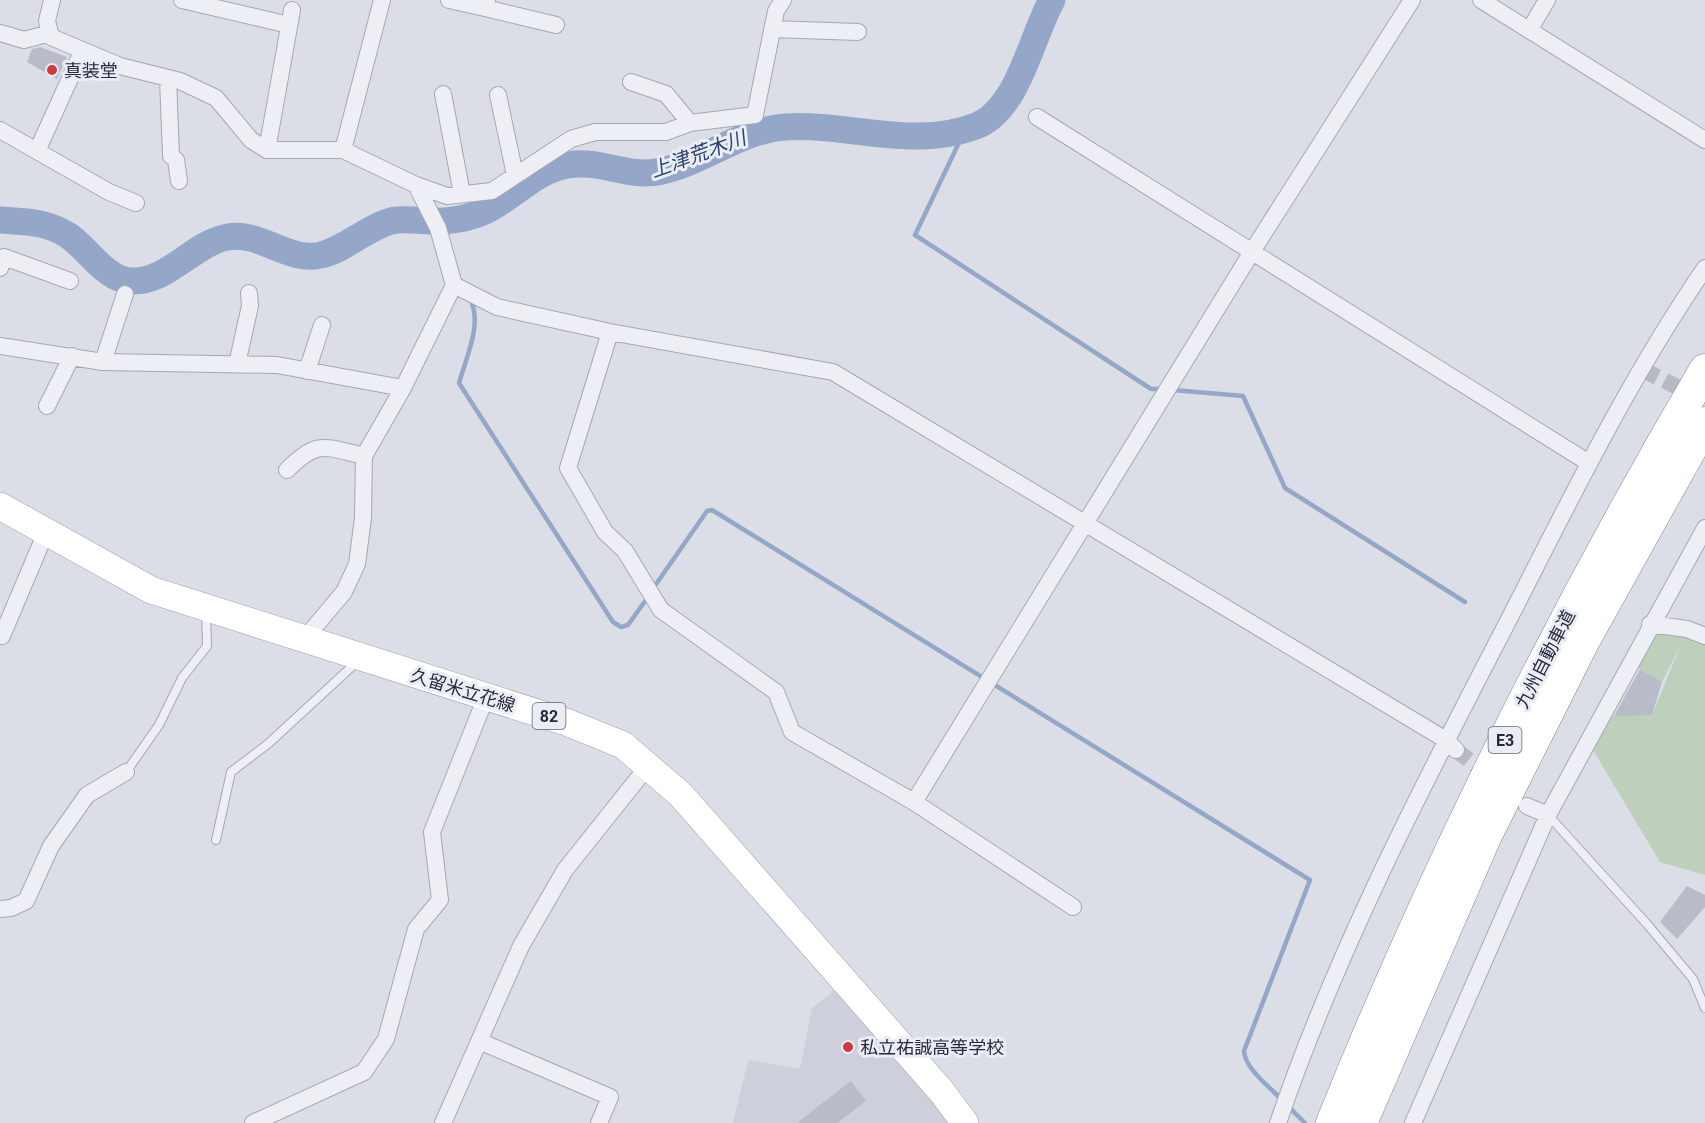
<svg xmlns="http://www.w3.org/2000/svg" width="1705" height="1123" viewBox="0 0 1705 1123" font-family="Roboto,'Noto Sans JP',sans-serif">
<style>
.built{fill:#cdd0db}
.green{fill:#bed0bc}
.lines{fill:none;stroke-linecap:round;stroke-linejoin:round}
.stream{stroke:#94a7c8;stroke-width:4.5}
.river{stroke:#94a7c8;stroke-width:27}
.building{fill:#b8bcc9}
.minor-tunnel{stroke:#b7bac4;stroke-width:16;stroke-dasharray:16 8;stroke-linecap:butt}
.service-casing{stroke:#a4a8b3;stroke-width:10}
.minor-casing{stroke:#a4a8b3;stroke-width:18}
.primary-casing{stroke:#9aa1b2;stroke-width:28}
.motorway-casing{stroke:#82899d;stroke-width:33}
.service{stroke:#eeeff4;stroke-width:8}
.minor{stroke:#eeeff4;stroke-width:16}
.primary{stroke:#fff;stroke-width:27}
.motorway{stroke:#fff;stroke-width:32}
.poi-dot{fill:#d2393d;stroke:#eaedf4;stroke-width:2}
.labels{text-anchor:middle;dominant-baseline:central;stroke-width:6;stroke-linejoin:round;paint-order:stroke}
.shield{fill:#eaedf4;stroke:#606473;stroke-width:1.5}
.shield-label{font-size:16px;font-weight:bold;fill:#252a3c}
.poi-label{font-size:18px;fill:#252a3c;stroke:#eaedf4;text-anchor:start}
.street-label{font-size:18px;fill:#252a3c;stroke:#eaedf4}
.water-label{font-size:20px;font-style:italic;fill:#2e4371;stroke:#eaedf4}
</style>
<rect width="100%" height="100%" fill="#dbdee6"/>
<path class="built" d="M836 989 951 1123H733L748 1060 800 1069 812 1008Z"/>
<path class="green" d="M1650 624 1705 640V875L1660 862 1593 750C1601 707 1614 716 1652 715L1681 644 1662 682 1637 667Z"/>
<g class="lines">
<path class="stream" d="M965 130 915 235 1151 389H1161
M471 301C482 325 466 358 459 383L613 622 621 627 628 625 648 597
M1173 390 1243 396 1285 488 1465 602
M652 590 707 511 712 510 1310 880 1244 1051C1245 1069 1270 1087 1282 1100
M1288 1106 1305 1123"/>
<path class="river" d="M0 220C25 222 47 221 69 236 88 249 106 280 131 281 168 283 193 243 228 237 260 231 289 263 321 255 346 249 366 228 391 221 405 218 418 221 432 221 449 222 470 218 485 211 515 197 533 171 568 165 601 159 628 179 662 171 706 161 740 130 786 127 848 123 915 150 976 126 1019 109 1031 37 1052 0"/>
</g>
<path class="building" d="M40 47 67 57 57 79 27 62 32 49Z
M1640 669 1662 682 1652 715 1614 716Z
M1687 886 1705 895V907L1677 939 1660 922Z
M851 1081 866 1101 837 1123H797Z"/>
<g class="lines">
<path class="minor-tunnel" d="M1643 370 1696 396
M1456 750 1491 777"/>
<defs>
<path id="service" d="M126 772 159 725 182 678 207 646 206 611
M1548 815 1647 924 1693 979 1705 1008
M216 840 231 772 269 743 359 660"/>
<path id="minor" d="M52 0 47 21 51 37 120 66 180 81 216 98 251 140 267 150H343L416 185 438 228 454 285 403 388 364 456 363 518 357 564 344 592 306 637
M182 0 289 25
M449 0 485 8 487 0
M1481 0 1705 140
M485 8 556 25
M772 29 858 32
M1530 29 1547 0
M0 33 24 40 50 33
M168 78 171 156 176 160 179 181
M631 82 666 94 690 123 755 115 776 11 783 0
M443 94 462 194
M498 95 515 175
M1037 117 1589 463
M0 130 109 192 136 203
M267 150 292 10
M343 150 382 0
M37 151 82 52
M416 185 447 196 492 191 571 139 595 132H666L690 123
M0 268 4 257 70 281
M454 285 497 307 610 332 833 372 1446 740 1456 750
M610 332 568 468 605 532 625 551 661 610 776 692 792 732 914 802 1073 907
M0 346 103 362 277 365 403 388
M103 362 125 294
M237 364 250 306 249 293
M307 371 322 325
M47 406 72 356
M287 470C318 439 324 447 364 456
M1650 624 1687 629 1705 636
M2 636 46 532
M914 802 1253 250 1412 0
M1527 806 1548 815
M0 909 11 908 26 901 51 846 87 795 126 772
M479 1041 610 1097 599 1123
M253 1123 364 1072 386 1039 416 929 440 900 432 832 486 697
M443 1123 521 946 565 870 648 766
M1278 1123C1337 950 1422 787 1506 625 1568 504 1628 380 1705 268
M1413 1123 1548 815 1705 528"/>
<path id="primary" d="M0 506 151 590 566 722 623 745 681 795 942 1092 965 1123"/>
<path id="motorway" d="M1332 1123C1437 863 1563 612 1705 370
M1361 1123 1486 835 1583 642 1705 423"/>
</defs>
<use href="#service" class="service-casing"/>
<use href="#minor" class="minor-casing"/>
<use href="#primary" class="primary-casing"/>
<use href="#motorway" class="motorway-casing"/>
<use href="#service" class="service"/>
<use href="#minor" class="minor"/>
<use href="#primary" class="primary"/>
<use href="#motorway" class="motorway"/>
</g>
<g class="poi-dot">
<circle cx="52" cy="70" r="6"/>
<circle cx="848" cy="1047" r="6"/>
</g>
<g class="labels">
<g class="shield">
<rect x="532.5" y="703" width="33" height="26" rx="4.5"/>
<rect x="1488.5" y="727" width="33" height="26" rx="4.5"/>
</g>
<g class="shield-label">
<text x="549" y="716">82</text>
<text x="1505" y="740">E3</text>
</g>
<g class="poi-label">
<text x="64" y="70">真装堂</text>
<text x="860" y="1047">私立祐誠高等学校</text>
</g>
<g class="street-label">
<text transform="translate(1545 659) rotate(-63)">九州自動車道</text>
<text transform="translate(463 690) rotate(17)">久留米立花線</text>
</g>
<g class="water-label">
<text transform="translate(698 154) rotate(-20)">上津荒木川</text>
</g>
</g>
</svg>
